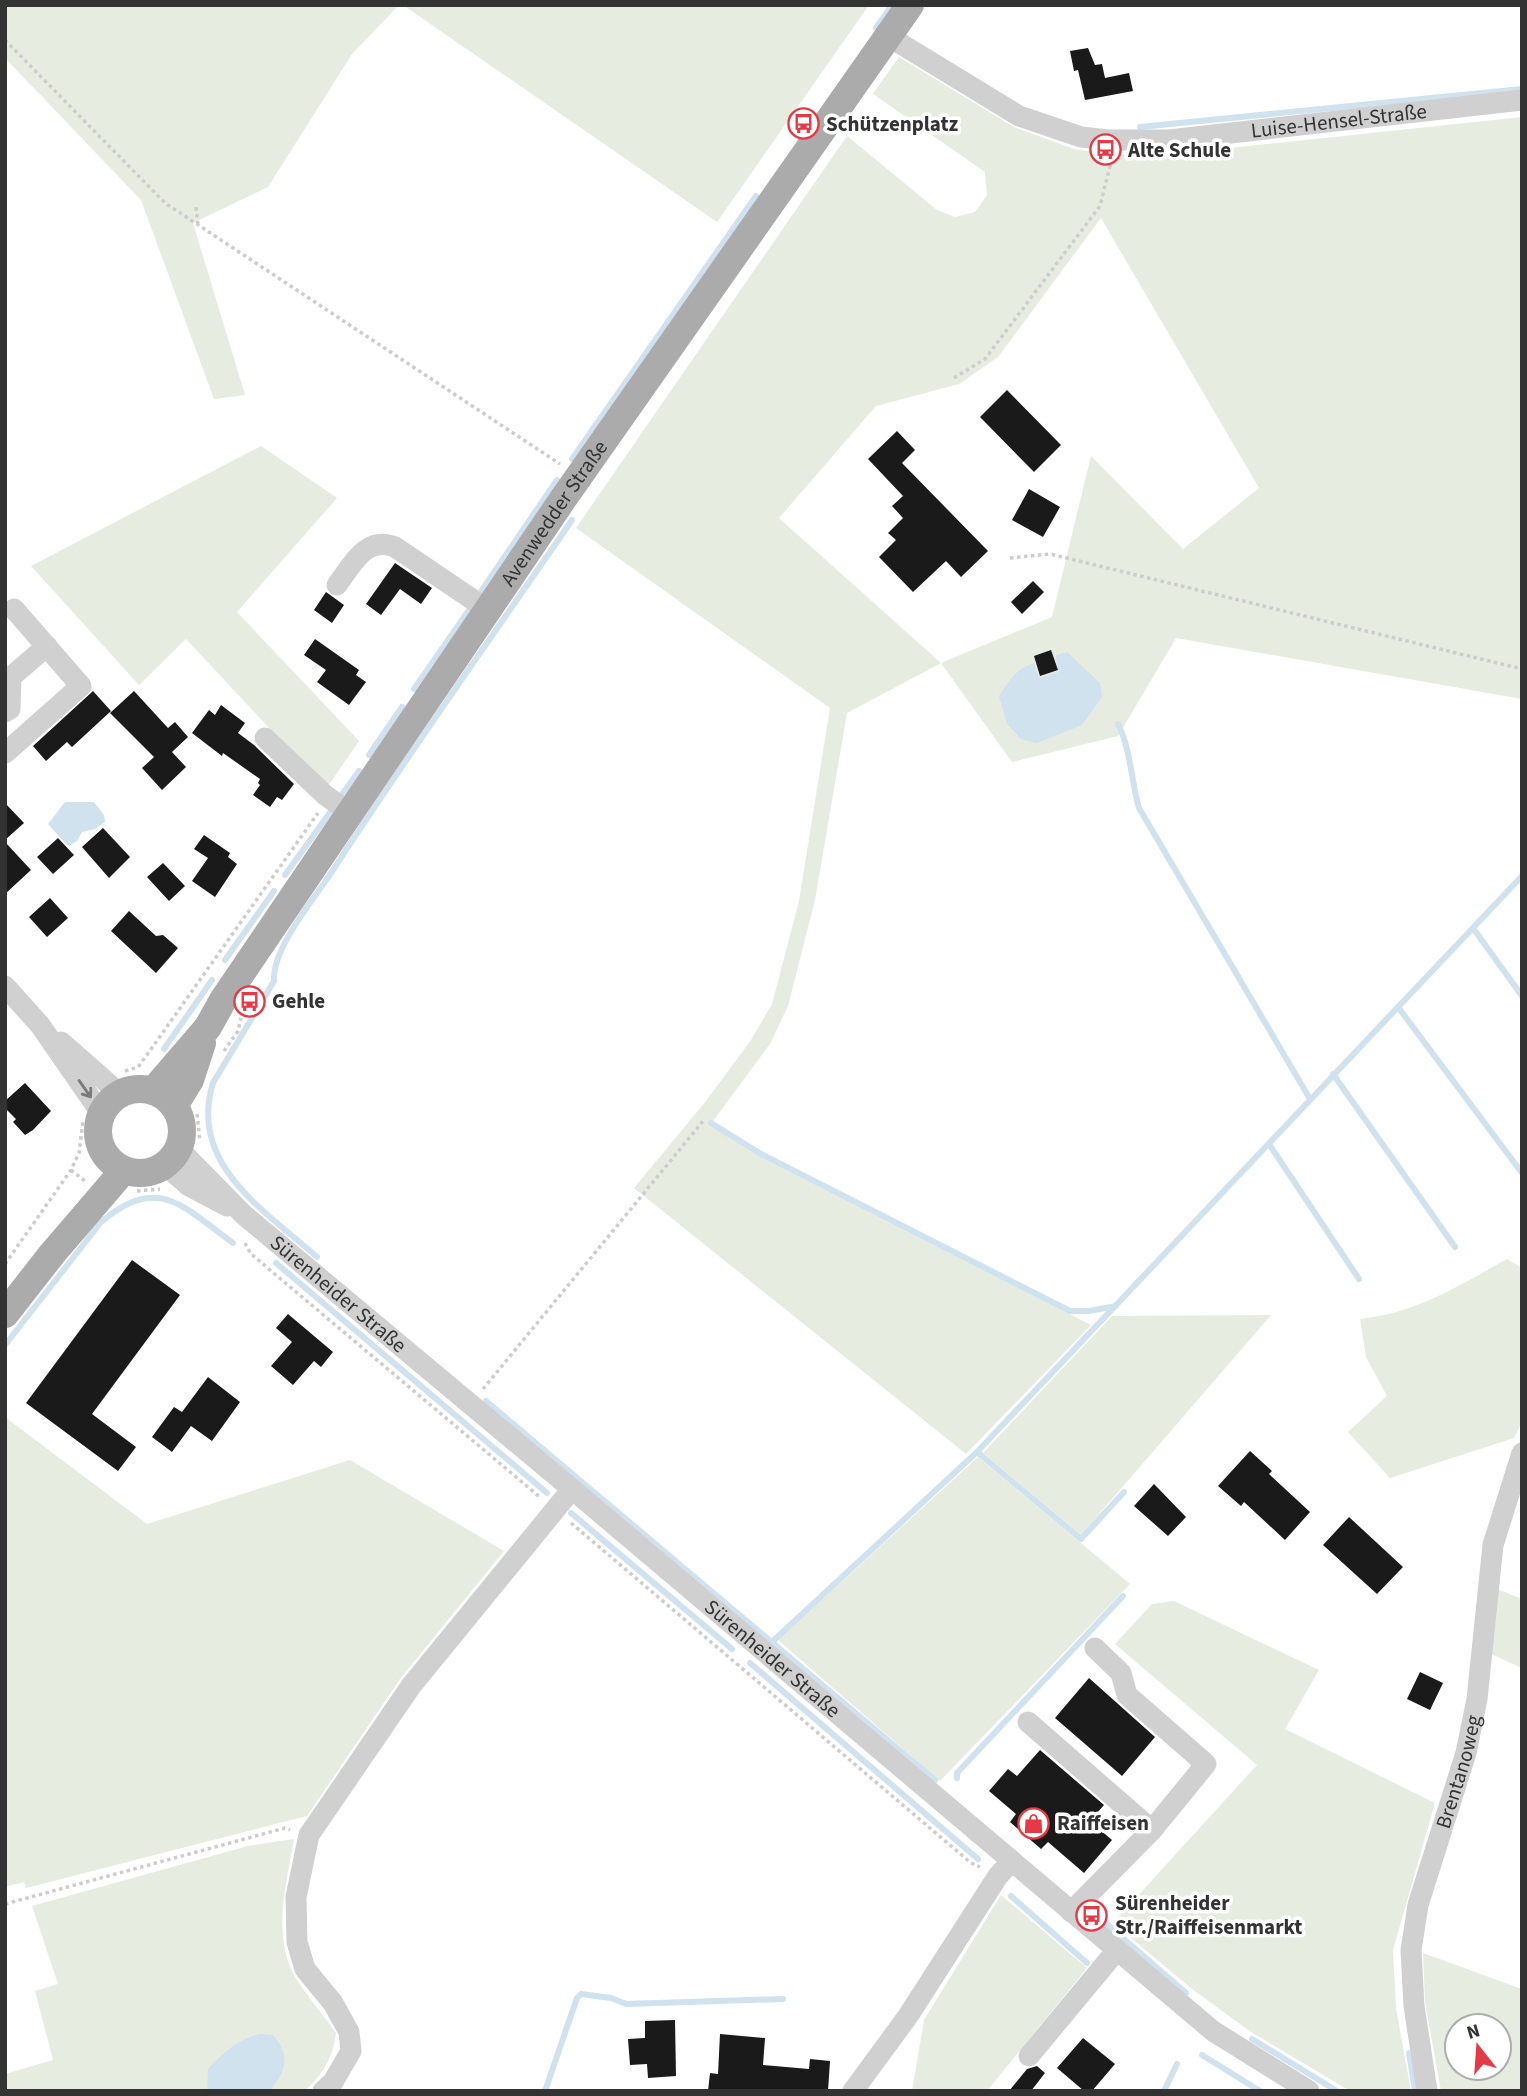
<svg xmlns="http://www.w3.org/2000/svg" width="1527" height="2096" viewBox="0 0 1527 2096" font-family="'Source Sans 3',sans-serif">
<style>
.green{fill:#e6ecdf;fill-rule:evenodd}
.water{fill:#cfe2ee}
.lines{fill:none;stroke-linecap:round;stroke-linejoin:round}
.stream{stroke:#cfe2ee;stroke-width:6}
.building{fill:#1a1a1a}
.path{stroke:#cdcdcd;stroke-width:3.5;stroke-dasharray:3.5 3.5;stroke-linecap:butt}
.minor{stroke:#d0d0d0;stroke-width:21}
.major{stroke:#ababab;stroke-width:28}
.oneway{stroke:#7a7a7a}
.labels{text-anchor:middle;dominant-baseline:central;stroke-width:7;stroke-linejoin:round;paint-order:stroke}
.street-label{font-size:21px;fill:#333;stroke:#fff}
.poi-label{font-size:21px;font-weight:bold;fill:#333;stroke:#fff;text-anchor:start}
</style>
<rect width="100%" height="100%" fill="#fff"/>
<path class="green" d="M5 5H399L352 54 268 187 193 223 245 395 214 399 141 200 5 58Z
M403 5H869L717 222Z
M899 57 1014 127 1074 149 1120 155 1182 153 1522 117V699L1176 638 1118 736 1012 762 941 663 847 713 815 900 788 1006 770 1044 710 1125 759 1156 1091 1325 966 1454 634 1188 706 1101 751 1040 772 1004 799 901 830 708 576 528 847 136 937 210 955 217 975 212 987 195 985 172 873 94ZM1101 218 1259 488 1183 549 1091 456 1052 617 941 663 779 518 876 406 959 384 998 357Z
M261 446 337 498 237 612 359 741 326 789 186 639 139 685 31 566Z
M1507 1259 1522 1268V1422L1514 1438 1390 1478 1348 1432 1387 1396 1366 1357 1360 1319C1416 1313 1459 1286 1507 1259Z
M1271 1315 1081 1535 983 1453 1112 1316Z
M5 1417 147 1524 350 1460 504 1551 400 1679 307 1816 26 1888 24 1882 5 1887Z
M978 1457 1130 1584 940 1781 778 1640Z
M1495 1588 1522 1599V1668L1491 1654Z
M1174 1601 1319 1670 1285 1729 1435 1803 1393 1950 1396 2008 1411 2091H1350L1251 2032 1192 1989 1113 1923 1257 1765 1115 1644 1152 1604Z
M294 1839C287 1881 274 1926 290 1967 296 1983 325 2017 336 2033 333 2058 323 2074 305 2091H5V2074L53 2060 35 1991 58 1984 32 1906 248 1846Z
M1001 1895 1087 1968 987 2091H912L924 2020Z
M1423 1953 1522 1989V2091H1441L1425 2002ZM1457 2026H1499V2068H1457Z"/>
<path class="water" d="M1067 652 1100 683 1102 697 1082 725 1037 743 1021 739 1007 724 999 696C1009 681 1016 668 1034 663L1039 678 1059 672 1055 656Z
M65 802H94L104 815 105 822 95 829 82 832 77 841 69 846 66 844 48 824Z
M260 2034 273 2035C291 2056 286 2071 270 2091H207L208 2069C223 2053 238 2039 260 2034Z"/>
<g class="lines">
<path class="stream" d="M876 28 892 5
M1140 127 1522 89
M572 459 756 196
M482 590 557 480
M414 689 471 607
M1118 724C1131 750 1131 780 1139 808L1310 1099
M369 755 402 707
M343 793 359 771
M285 875 331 811
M1473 928 1522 996
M225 960 274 891
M1398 1007 1522 1173
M164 1049 212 980
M1333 1074 1455 1247
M711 1123 761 1154 1070 1311H1089L1116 1306
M1269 1144 1359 1279
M317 1257C264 1210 188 1164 213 1083L274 981C272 949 313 900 331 873 408 754 491 638 572 520
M276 1263 547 1493
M5 1345 101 1222C158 1173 183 1207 233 1243
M486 1401 935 1780
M977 1452 1081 1539 1124 1492
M571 1513 732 1649
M773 1641 977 1452 1522 876
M750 1663 978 1859
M957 1778V1773L1123 1596
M1011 1896 1087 1963
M1093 1912 1186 1993
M1252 2039 1337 2091
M1409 2053 1415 2091
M1202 2055 1260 2091
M545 2091 577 1998 581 1994 611 1998 626 2004 783 1999
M1164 2091 1177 2064"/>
</g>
<path class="building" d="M1088 48 1095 65 1102 64 1105 78 1129 73 1133 91 1085 100 1078 70 1074 71 1070 51Z
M1007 390 1061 445 1034 472 980 417Z
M897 431 915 450 902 463 988 551 961 577 946 561 913 592 879 557 896 540 888 533 903 518 892 506 903 496 868 459Z
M1029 489 1060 507 1043 537 1012 520Z
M395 563 432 588 421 604 400 589 381 615 366 604Z
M1033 581 1044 592 1022 614 1011 602Z
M326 592 344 605 332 623 314 610Z
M315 639 359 670 356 675 366 682 349 705 317 682 326 670 304 655Z
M1051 650 1058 670 1040 676 1034 656Z
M93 691 111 711 72 747 67 742 46 761 33 746Z
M134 691 168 728 175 722 188 737 172 752 186 767 162 790 142 768 154 757 110 713Z
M221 705 245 723 238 733 254 745 294 784 282 800 277 797 270 807 253 795 260 785 258 783 260 779 223 753 222 756 192 733 209 710 215 715Z
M5 803 24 823 5 840Z
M103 828 130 857 109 878 82 847Z
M204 835 230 853 228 857 237 864 215 897 192 881 208 858 194 849Z
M58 838 74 855 53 874 37 857Z
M5 842 31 870 5 894Z
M163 863 185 886 169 901 147 877Z
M50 898 68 918 47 937 29 917Z
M129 911 156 936 163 935 178 948 156 973 111 931Z
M25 1083 51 1111 33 1130 25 1135 13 1122 16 1119 5 1108V1101Z
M132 1260 180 1295 92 1414 136 1447 118 1471 26 1403Z
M288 1314 333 1352 321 1367 314 1361 293 1385 271 1366 292 1342 276 1328Z
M208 1377 240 1402 212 1441 191 1426 172 1452 152 1437 174 1407 182 1412Z
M1250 1451 1272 1471 1269 1474 1310 1512 1285 1540 1244 1502 1241 1506 1218 1486Z
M1154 1484 1186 1517 1168 1536 1134 1506Z
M1349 1517 1403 1567 1377 1594 1323 1545Z
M1420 1672 1443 1683 1430 1710 1407 1699Z
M1089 1678 1155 1737 1122 1776 1055 1718Z
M1040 1750 1104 1805 1090 1821 1112 1840 1084 1873 1048 1842 1041 1849 1010 1822 1016 1814 989 1791 1008 1769 1017 1776Z
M675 2020 676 2076 648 2078 647 2064 630 2065 628 2039 645 2038V2021Z
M720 2034 765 2038 763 2065 809 2069 810 2059 830 2061 828 2091H708L710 2073 718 2074Z
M1083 2038 1115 2064 1092 2091H1084L1057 2068Z
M1037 2066 1045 2073 1031 2091H1009L1027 2069Z"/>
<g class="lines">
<path class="path" d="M5 40 165 203 560 464
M196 207 198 225
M954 378 985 359 1100 206 1112 158
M1010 558 1050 554 1522 669
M224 1051 238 1031 241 1018
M125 1071 138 1067 149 1052 318 813
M197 1114 200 1142
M71 1170 85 1181
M137 1191 160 1189
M245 1243 251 1254 541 1498
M5 1264 71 1170 79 1153 83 1121
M483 1389 704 1120
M571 1523 971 1863 980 1867
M5 1904 285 1828 290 1830"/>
<g class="minor">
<path id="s1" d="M888 36 1019 116 1081 137 1108 140H1169L1522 100"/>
<path d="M337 585C352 565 366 535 395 547L488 610"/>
<path d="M5 712 10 709 11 677 47 646"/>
<path d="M265 738 325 795 350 813"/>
<path d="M5 753 81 686 14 609"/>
<path d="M5 986 40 1025 101 1113"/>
<path d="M61 1042 120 1094"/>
<path id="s2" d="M178 1148 244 1215 572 1489 1213 2031 1309 2091"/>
<path d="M165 1165 189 1186 227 1206"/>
<path d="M1095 1648 1121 1673 1127 1695 1206 1764 1152 1830"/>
<path d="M1028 1722 1152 1830 1071 1912"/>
<path d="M1029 2056 1117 1950"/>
<path d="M323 2091 333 2082 351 2051 349 2032 333 2003 305 1969 297 1942 296 1897 309 1835 411 1686 572 1489"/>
<path d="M853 2091 908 2016 998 1876 1012 1861"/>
<path id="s3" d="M1427 2091 1414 2006 1411 1950 1418 1905 1466 1753 1477 1699 1493 1545 1522 1453"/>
</g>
<g class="major">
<circle cx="140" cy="1131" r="42"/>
<path id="s4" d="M153 1091 208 1027 223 1000 563 499 910 5"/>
<path d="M174 1106 190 1080 202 1043"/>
<path d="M5 1314 52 1254 124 1170"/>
</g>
</g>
<defs><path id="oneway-shaft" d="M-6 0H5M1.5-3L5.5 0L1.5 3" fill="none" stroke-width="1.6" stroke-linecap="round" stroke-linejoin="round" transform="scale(1.75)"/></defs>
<use class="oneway" href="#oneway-shaft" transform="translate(85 1089) rotate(55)"/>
<defs>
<symbol id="bus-ring" viewBox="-11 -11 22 22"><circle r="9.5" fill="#fff" stroke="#e63946" stroke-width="1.5"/><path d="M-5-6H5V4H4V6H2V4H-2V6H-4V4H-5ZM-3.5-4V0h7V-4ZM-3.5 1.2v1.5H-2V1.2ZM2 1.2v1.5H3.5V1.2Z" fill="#e63946"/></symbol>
<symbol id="shop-ring" viewBox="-11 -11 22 22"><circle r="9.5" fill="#fff" stroke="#e63946" stroke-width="1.5"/><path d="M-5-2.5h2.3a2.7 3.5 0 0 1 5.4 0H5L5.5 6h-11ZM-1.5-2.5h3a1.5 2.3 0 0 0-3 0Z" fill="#e63946"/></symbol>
</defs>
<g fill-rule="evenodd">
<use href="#bus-ring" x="786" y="106" width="35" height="35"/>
<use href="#bus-ring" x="1088" y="132" width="35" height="35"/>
<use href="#bus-ring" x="232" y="984" width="35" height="35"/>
<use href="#shop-ring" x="1016" y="1806" width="35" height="35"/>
<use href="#bus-ring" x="1074" y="1898" width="35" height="35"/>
</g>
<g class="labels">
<g class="street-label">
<text stroke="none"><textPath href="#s1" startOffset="478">Luise-Hensel-Straße</textPath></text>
<text stroke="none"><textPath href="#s4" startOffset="704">Avenwedder Straße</textPath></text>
<text stroke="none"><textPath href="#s2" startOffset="217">Sürenheider Straße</textPath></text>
<text stroke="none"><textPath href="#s2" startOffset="784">Sürenheider Straße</textPath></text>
<text stroke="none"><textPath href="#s3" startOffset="327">Brentanoweg</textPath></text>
</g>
<g class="poi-label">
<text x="826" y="124">Schützenplatz</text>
<text x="1128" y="150">Alte Schule</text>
<text x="272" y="1001">Gehle</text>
<text x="1057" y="1823">Raiffeisen</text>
<text x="1115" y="1903">Sürenheider<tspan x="1115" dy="24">Str./Raiffeisenmarkt</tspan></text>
</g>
</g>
<rect width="1527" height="2096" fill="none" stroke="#333333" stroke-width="14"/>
<g transform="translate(1478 2047) rotate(343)"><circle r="33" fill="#ffffff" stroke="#adadad" stroke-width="2"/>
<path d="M0-5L12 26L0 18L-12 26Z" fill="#e63946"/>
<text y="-10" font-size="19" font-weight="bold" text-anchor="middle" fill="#333333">N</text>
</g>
</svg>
